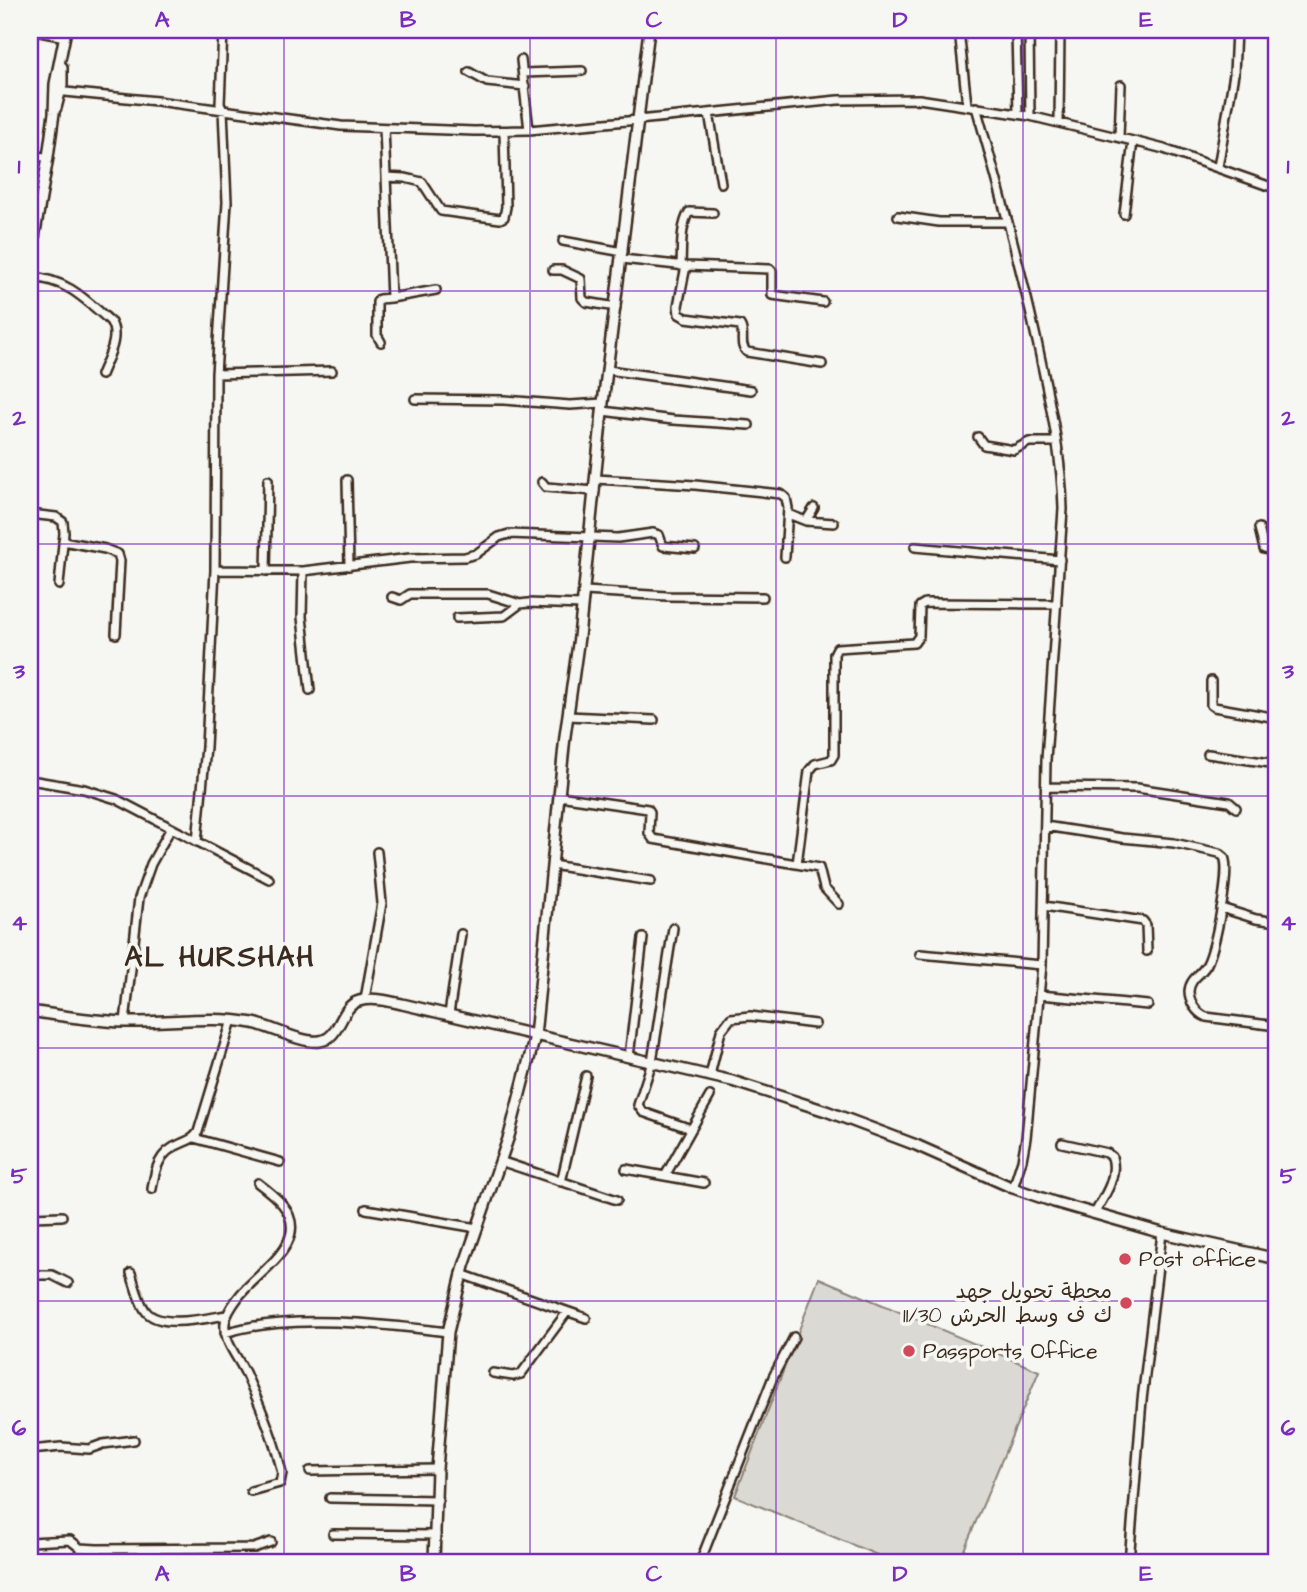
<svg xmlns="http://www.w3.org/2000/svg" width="1307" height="1592" viewBox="0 0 1307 1592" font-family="'Architects Daughter','Playpen Sans Arabic',sans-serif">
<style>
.green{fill:#dad9d3;stroke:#8a8278;stroke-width:2}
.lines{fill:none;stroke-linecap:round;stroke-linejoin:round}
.minor-casing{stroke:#3b2a1e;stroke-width:12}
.tertiary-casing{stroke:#3b2a1e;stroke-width:14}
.minor{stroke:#f6f6f2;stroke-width:7}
.tertiary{stroke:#f6f6f2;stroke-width:9}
.grid{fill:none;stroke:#7b2cbf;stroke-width:2;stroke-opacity:0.55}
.poi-dot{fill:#d1495b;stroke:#f6f6f2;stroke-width:2.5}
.labels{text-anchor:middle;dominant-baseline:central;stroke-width:7;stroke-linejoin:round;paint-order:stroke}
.poi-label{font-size:21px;fill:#3b2a1e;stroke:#f6f6f2;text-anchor:start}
.district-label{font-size:28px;font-weight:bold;letter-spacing:2px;fill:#3b2a1e;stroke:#f6f6f2}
.neatline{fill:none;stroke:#7b2cbf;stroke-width:2.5}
.grid-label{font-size:23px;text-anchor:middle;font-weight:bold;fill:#7b2cbf}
</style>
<rect width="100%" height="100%" fill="#f6f6f2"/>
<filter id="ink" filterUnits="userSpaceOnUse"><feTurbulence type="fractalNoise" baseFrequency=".0143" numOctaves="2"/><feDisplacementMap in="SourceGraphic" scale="14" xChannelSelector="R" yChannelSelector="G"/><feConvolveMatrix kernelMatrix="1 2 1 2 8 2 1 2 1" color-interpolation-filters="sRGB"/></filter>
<g filter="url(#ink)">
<path class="green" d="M819 1278 1039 1371 959 1562H894L735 1496Z"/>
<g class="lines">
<defs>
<path id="minor" d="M30 30 65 37
M959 30 967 105
M1029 30 1030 116
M1070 30H1124
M1016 32 1018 114
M521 60 529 130
M469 72 487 82 525 86
M523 73 582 71
M55 91 157 101 341 126 474 131 529 130 638 120 838 100 919 99 1030 116 1133 141 1164 149 1277 189
M976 107C999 186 1020 265 1038 346 1049 399 1062 455 1063 509L1046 760 1042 965 1026 1138 1022 1160 1013 1188
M709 113 721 183
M1059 123 1060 30
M1119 137 1121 85
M30 156 48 157
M1218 167 1234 74 1236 30
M386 177 405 178 422 182 441 211 500 219 504 217 506 207 504 131
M1124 214 1133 141
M898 216 939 222H1008
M563 241 623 252
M622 259 686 266 678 306 679 314 686 318 740 325C746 334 738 345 747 352L822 364
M681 266C682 248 680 227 689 212L713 213
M686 266 770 269 772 271V295L823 302
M553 270H562L581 279 582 298 586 302 616 307
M30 277C66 279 84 298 110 321 121 337 107 359 101 375
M391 298 436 290
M381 342 377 335V302L379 299 391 298 384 128
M608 370 751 390
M216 374 332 371
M415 399 504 400 570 405 603 403
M603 411 673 420 749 425
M978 437 984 445 1014 450 1029 442H1056
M596 479 695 485 781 494 786 498 788 508 785 557
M347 480 349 566
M542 482 546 487 595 491
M30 514 56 517 63 522 64 533 59 585
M788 514 806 521 814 508
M806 521 834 523
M1259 528 1264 549 1277 551
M63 541 105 549 118 554 120 561 116 634
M915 547 1060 560
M215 570 303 571 410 558 465 557 476 554 499 537 509 534 618 538 653 533 659 535 663 546 695 549
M266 571 268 480
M303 571 302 617 310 690
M585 591 667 596 763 597
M392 597 401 600 410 594H488L520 604
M457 618 504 616 520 604 528 603 582 605
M1211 681V705L1214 707 1277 718
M568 716 654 720
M1208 754 1277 764
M30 780 84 789 116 799 269 879
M1046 787 1137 788 1229 802 1236 808
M559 796 648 809 650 812 649 833 653 839 819 868 824 888 839 904
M1045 826 1122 838 1174 843 1219 853 1224 857C1231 871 1215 948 1207 964 1202 974 1190 978 1189 991 1189 1001 1196 1013 1206 1017L1277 1026
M197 842 206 747 215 570 216 374 227 202 223 110 220 104 223 30
M797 864 809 771 815 764 831 760 834 755V654L837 648 914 643 919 636 920 606 925 603 1057 604
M552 865 651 881
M1044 906 1143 921 1146 925 1147 951
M1221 908 1256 919 1277 922
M673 928 652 1062 638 1105 643 1112 691 1129
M920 954 1042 965
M1040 995 1148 1005
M365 999 382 903 377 852
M449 1014 461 934
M125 1022 139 898 151 864 171 828
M629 1057 643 938
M710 1075 721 1031 731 1018 750 1016 815 1024
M194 1138 280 1162
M1062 1143 1107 1153 1112 1157C1118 1178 1104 1197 1094 1214
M500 1161 617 1200
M626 1169 704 1183
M665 1176 710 1096
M561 1182 586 1076
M152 1189C155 1169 159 1152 180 1144 188 1140 193 1140 198 1132L232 1020
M366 1209 477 1228
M30 1217 62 1216
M131 1273C135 1285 138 1300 145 1310 158 1330 207 1318 227 1315
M461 1274 586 1318
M30 1275H52L68 1283
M225 1333C289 1313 382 1324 448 1332
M493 1373 513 1376 521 1374 567 1312
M30 1450 61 1447 89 1449 103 1444 134 1440
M310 1471 437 1469
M251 1491 280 1483 282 1473C275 1441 261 1407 247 1377 240 1359 223 1343 225 1323 226 1313 234 1303 240 1295 260 1270 313 1241 282 1204 275 1196 266 1189 258 1183
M330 1498 438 1500
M333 1534 436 1535
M30 1542 70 1540 80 1548 97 1549 254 1548 271 1542
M700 1562 773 1377 794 1337
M1129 1562 1142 1400 1162 1233"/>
<path id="tertiary" d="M56 108 62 85V67
M30 261 48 157 54 113 55 84 66 30
M30 1011C61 1016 93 1021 125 1022 168 1023 211 1015 253 1023 272 1027 303 1044 320 1041 341 1038 340 1006 359 1001 372 997 389 1001 402 1004L732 1081 826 1111 916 1145 1013 1188 1054 1202 1162 1233 1277 1259
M434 1562 437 1469 448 1332 464 1266 509 1136 535 1036 565 736 579 637 603 403 649 30"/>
</defs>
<use href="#minor" class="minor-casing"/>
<use href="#tertiary" class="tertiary-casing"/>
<use href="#minor" class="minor"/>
<use href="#tertiary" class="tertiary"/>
</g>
</g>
<path class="grid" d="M284 30V1562M530 30V1562M776 30V1562M1023 30V1562M30 291H1277M30 544H1277M30 796H1277M30 1048H1277M30 1301H1277"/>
<g class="poi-dot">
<circle cx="1125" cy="1259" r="7"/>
<circle cx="1126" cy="1303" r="7"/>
<circle cx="909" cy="1351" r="7"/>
</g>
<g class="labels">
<g class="poi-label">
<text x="1139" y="1259">Post office</text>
<text x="1112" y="1291" text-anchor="end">محطة تحويل جهد<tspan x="1112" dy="24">11/30 ك ف وسط الحرش</tspan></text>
<text x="923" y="1351">Passports Office</text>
</g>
<g class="district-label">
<text x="220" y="957">AL HURSHAH</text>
</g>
</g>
<rect width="1307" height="1592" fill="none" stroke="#f6f6f2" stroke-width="77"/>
<rect x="38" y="38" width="1230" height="1516" class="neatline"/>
<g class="grid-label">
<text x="162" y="27">A</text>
<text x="408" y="27">B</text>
<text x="654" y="27">C</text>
<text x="900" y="27">D</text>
<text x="1146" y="27">E</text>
<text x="19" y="173">1</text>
<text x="1288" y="173">1</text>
<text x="19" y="425">2</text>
<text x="1288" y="425">2</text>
<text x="19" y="678">3</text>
<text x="1288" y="678">3</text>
<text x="19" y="930">4</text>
<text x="1288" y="930">4</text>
<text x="19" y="1183">5</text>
<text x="1288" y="1183">5</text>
<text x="19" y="1435">6</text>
<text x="1288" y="1435">6</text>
<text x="162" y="1581">A</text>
<text x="408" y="1581">B</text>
<text x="654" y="1581">C</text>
<text x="900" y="1581">D</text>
<text x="1146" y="1581">E</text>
</g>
</svg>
